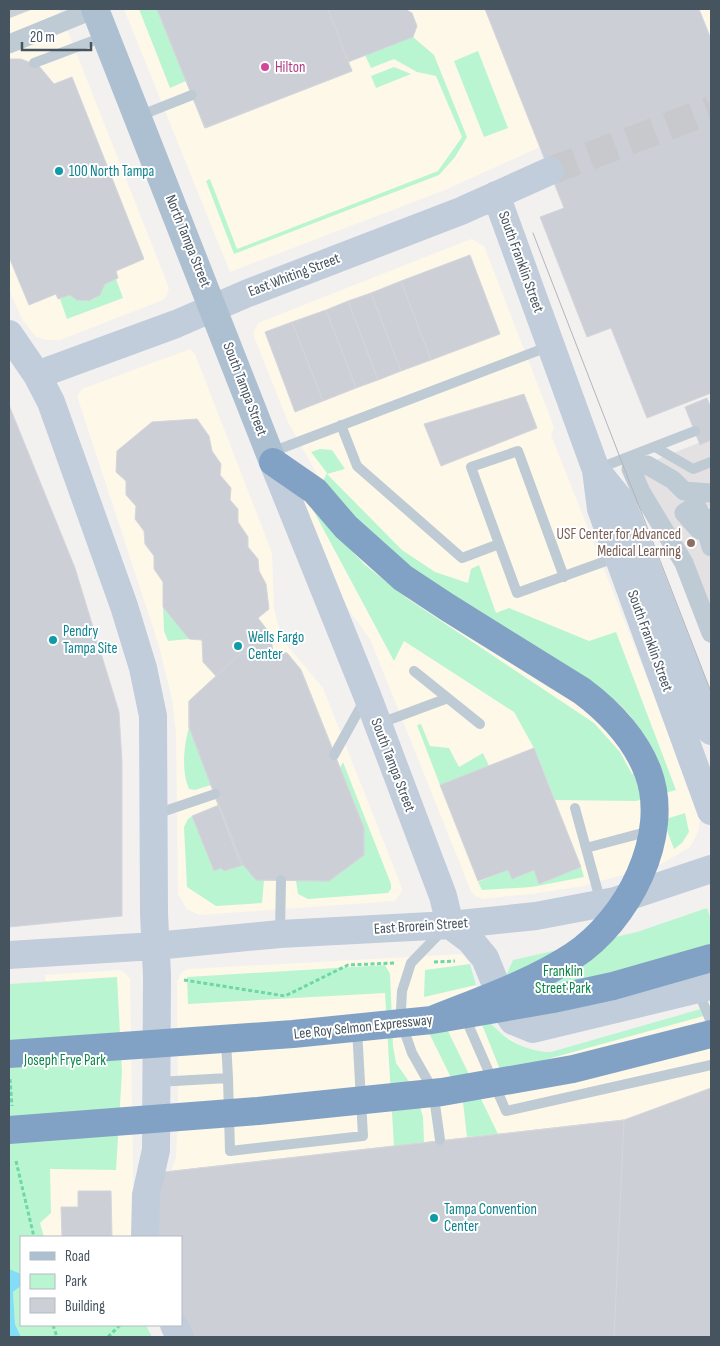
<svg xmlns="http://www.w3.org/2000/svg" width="720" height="1346" viewBox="0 0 720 1346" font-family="'Sofia Sans Condensed',sans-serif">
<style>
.commercial{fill:#fef8e9}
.education{fill:#e4e1e2}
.green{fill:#baf5d1}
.water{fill:#82def7}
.building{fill:#cccfd6;stroke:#d4d6dc}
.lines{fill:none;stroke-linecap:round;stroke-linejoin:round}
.secondary-tunnel{stroke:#c8c9cc;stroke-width:28;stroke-dasharray:28 14;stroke-linecap:butt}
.path{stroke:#6ed7a3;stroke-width:3;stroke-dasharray:4 2.5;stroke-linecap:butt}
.lane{stroke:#bfcbd4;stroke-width:10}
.street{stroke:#bfcbd4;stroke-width:19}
.secondary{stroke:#c1cddb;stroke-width:28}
.primary{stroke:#adc0d2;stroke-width:28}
.highway{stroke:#82a2c5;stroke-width:28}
.tram{stroke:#b2b5bb;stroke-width:1}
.hotel-dot{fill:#d1479c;stroke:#fff;stroke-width:2}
.culture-dot{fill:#0f9aa8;stroke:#fff;stroke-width:2}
.education-dot{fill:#8d6e63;stroke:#fff;stroke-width:2}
.labels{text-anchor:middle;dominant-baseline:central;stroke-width:4;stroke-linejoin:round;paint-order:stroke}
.hotel-label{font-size:15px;fill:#b23c85;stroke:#fff;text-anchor:start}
.culture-label{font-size:15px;fill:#0d838f;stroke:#fff;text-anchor:start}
.street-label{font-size:15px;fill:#465460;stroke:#fff}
.education-label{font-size:15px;fill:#785e54;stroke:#fff;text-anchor:end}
.park-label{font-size:15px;fill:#0c8649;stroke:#fff}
</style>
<rect width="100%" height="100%" fill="#f3f0f0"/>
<path class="commercial" d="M9 9H59L169 288 167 295 163 300 60 340H47L36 337 22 319 9 290Z
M124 9H711V79L540 147 445 190 230 272Z
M471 239 484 246 554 427 551 435 697 805 700 820 698 832 690 847 661 864 583 886 539 893 483 899 475 896 471 891 370 639 335 591 301 502 317 474 288 422 253 334 258 323Z
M190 349 195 354 272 553 274 608 278 625 285 643 323 688 400 883 402 891 395 901 199 915 187 909 178 894 176 733 172 699 159 646 77 396 82 389Z
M462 954 470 964 481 1005 496 1030 526 1049 538 1051 551 1052 568 1049 711 1006V1337H192L181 1237H157L171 1171 176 1158 178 1115 177 982 181 973 188 969Z
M119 970 124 972 130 979 134 1237H21V1274L9 1269V984L46 982 45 975Z"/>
<path class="education" d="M711 438V633L638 467Z"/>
<path class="green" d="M139 9H157L186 81 170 88Z
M413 37 434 55 467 137 455 157 439 175 234 254 206 181 210 179 237 249 438 171 462 137 436 76 417 72 394 59 371 68 365 55Z
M478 51 508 128 484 137 454 61Z
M394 67 411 74 376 88 371 76Z
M116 279 123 298 67 319 60 299 70 295C84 307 100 301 105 284Z
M320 449 332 450 345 469 327 474 402 550 435 572 468 583 471 569 479 565 496 613 509 608 589 641 616 632 676 790 636 801 555 800 534 748 514 712 404 641 394 661 312 508 365 565 408 599 594 723 620 752 632 774 656 765C644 730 632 713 602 690L386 554 322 483 327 473 311 452Z
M163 607 189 639 168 641 164 631Z
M421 724 430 746 449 748 459 767 483 753 489 766 440 785 417 725Z
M189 727 211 785 195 790 189 789C181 771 184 745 189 727Z
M343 762 391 884V889L388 893 308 899 298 894 296 881H329L364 855V828L340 768Z
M685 813 689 832 682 843 674 849 663 820Z
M192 816 214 871 221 868 224 871 243 865 256 880H264L262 903 216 906 187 887 184 827 188 819Z
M581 867 584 877 532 887 482 890 478 882 508 870 512 879 534 870 539 884Z
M707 908 711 920V974L566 1012 504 980 513 960 637 932Z
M470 964 476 985 424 997 425 970Z
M385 965 390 974 393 1046 396 1063 415 1090 423 1117 424 1142 394 1146 385 993 188 1004 187 977Z
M117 977 122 1072 116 1170 50 1169 51 1213 40 1223 44 1237H21V1274L9 1271V984Z
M711 1006V1014L501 1072 481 1022 489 1021C505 1041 526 1051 551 1052Z
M447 1029 498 1134 467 1137 463 1102 429 1033Z
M21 1286V1325H146L152 1337H21L15 1324 13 1292Z"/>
<path class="water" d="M9 1269 21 1274V1286L13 1292 15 1324 21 1337H9Z"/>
<path class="building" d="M9 9H32L9 18Z
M157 9H405L412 13 417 26 413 37 348 62 352 71 205 128Z
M157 9H328L352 71 205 128Z
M485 9H699L711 39V393L647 418 611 328 587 337 540 217 564 208Z
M9 59H21L39 66 54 84 72 77 144 259 116 271 118 278 105 284 100 295 89 301 77 300 70 295 58 299 56 294 29 305 9 257Z
M470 255 500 334 431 360 401 281Z
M401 281 431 360 401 371 371 293Z
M371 293 401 371 378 380 348 301Z
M348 301 378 380 356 388 326 310Z
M326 310 356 388 323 401 292 322Z
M292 322 323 401 295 412 265 332Z
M524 394 537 428 441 466 424 424Z
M707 398 711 408V440L700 445 685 407Z
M9 405 75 568 119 712 122 762V916L9 927Z
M197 419 209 436 212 451 221 464 220 475 231 488 230 500 238 509V522L248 537V547L258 559 259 571 266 584 269 609 258 618 271 635 273 654 287 653 301 670 364 828V855L329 881 256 880 239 860 189 727V701L216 676 203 662 202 640 189 639 163 607V582L154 569V556L145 544 144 531 135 519 136 506 126 495V481L116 472 117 451 152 422Z
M287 653 301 670 364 828V855L329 881 256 880 239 860 189 727V701L240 654Z
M534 748 581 867 539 884 534 870 512 879 508 870 478 881 440 785Z
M219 805 243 865 224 871 221 868 214 871 192 816Z
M711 1088V1337H192L181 1318V1237H157L156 1173 624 1120Z
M624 1120 614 1337H192L181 1318V1237H157L156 1173Z
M78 1191H111L112 1237H62L61 1207H78Z"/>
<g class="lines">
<path class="secondary-tunnel" d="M550 171 711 110"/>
<path class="path" d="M434 962 455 961
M184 980 285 996 348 965 395 963
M10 1079 12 1106
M16 1161 34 1237
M53 1325 57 1337
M108 1337 120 1325"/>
<path class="lane" d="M34 63 106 36
M139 116 192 95
M341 425 357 466 462 558 499 544
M655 447 693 469 711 462
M269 453 550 346
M597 469 695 431
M564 577 518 451 471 467 517 593 617 557
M414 671 480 724
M378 724 448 698
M334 755 364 701
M575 808 601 903
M156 814 215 794
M586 848 650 831
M280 932 281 880
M698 991 711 1022
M464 1015 506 1111 711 1065
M228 1078 230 1151 363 1136 357 1029
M157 1082 228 1078 226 1041
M440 1140 433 1090 412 1053 404 1030 401 1010 402 991 411 963 441 932"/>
<path class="street" d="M9 44 95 9
M711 493 684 491 673 480 647 465 631 469 641 492 684 563 711 633
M711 518 704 521 696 505 684 513 699 530 705 527 711 547"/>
<path class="secondary" d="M496 195 596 470 601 509 711 811
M9 334 37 375 51 402 124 606 143 668 153 716 154 913 157 976 156 1150 146 1195 145 1237
M37 375 176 324 248 293 461 211 550 171
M273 462 367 695 443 896 450 925 470 940 485 958 507 1012 513 1021 533 1029 711 986
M596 470 621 501 711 731
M9 955 155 946 280 934 450 925 536 916 615 901 711 869
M174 1325 180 1337"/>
<path class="primary" d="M95 9 273 462"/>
<path class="highway" d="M273 462 315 491 346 527 403 578 447 607 582 691C610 712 635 738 648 772 672 836 627 921 573 956 530 984 479 1001 432 1020
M9 1054 293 1034 432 1020 553 999 613 986 711 958
M9 1130 258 1111 442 1092 573 1069 711 1034"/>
<path class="tram" d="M533 233 711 692"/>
</g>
<circle class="hotel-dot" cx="265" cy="67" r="5"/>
<g class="culture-dot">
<circle cx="59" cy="171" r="5"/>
<circle cx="53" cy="640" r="5"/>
<circle cx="238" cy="646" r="5"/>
<circle cx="434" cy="1218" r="5"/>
</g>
<circle class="education-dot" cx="691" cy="543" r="5"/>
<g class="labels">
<g class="hotel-label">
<text x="275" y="67">Hilton</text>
</g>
<g class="culture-label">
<text x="69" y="171">100 North Tampa</text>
<text x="63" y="631">Pendry<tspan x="63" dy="17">Tampa Site</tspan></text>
<text x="248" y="637">Wells Fargo<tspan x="248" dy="17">Center</tspan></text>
<text x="444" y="1209">Tampa Convention<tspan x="444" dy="17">Center</tspan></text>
</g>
<g class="street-label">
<text transform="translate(188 241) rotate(68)">North Tampa Street</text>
<text transform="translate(521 262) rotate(70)">South Franklin Street</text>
<text transform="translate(294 275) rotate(-21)">East Whiting Street</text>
<text transform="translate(245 389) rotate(69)">South Tampa Street</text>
<text transform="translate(650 641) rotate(70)">South Franklin Street</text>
<text transform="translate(393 765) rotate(69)">South Tampa Street</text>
<text transform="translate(421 926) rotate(-4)">East Brorein Street</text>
<text transform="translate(363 1027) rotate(-6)">Lee Roy Selmon Expressway</text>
</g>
<g class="education-label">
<text x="681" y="534">USF Center for Advanced<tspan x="681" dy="17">Medical Learning</tspan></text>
</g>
<g class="park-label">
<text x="563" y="971">Franklin<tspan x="563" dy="17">Street Park</tspan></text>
<text x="65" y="1060">Joseph Frye Park</text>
</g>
</g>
<rect width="720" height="1346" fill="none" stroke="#465460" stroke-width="20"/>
<rect x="20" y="1236" width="162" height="90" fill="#ffffff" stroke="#b5bbbf"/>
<rect x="30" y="1252" width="25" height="8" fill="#adc0d2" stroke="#b5bbbf"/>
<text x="65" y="1261" font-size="15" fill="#465460">Road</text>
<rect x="30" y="1274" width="25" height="15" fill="#baf5d1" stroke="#b5bbbf"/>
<text x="65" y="1286" font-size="15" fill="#465460">Park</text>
<rect x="30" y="1298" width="25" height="15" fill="#cccfd6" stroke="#b5bbbf"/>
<text x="65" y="1311" font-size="15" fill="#465460">Building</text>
<path d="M22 42v8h69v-8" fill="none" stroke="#465460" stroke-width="2.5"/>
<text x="30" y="42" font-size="15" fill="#465460" stroke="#ffffff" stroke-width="4" paint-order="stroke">20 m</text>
</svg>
